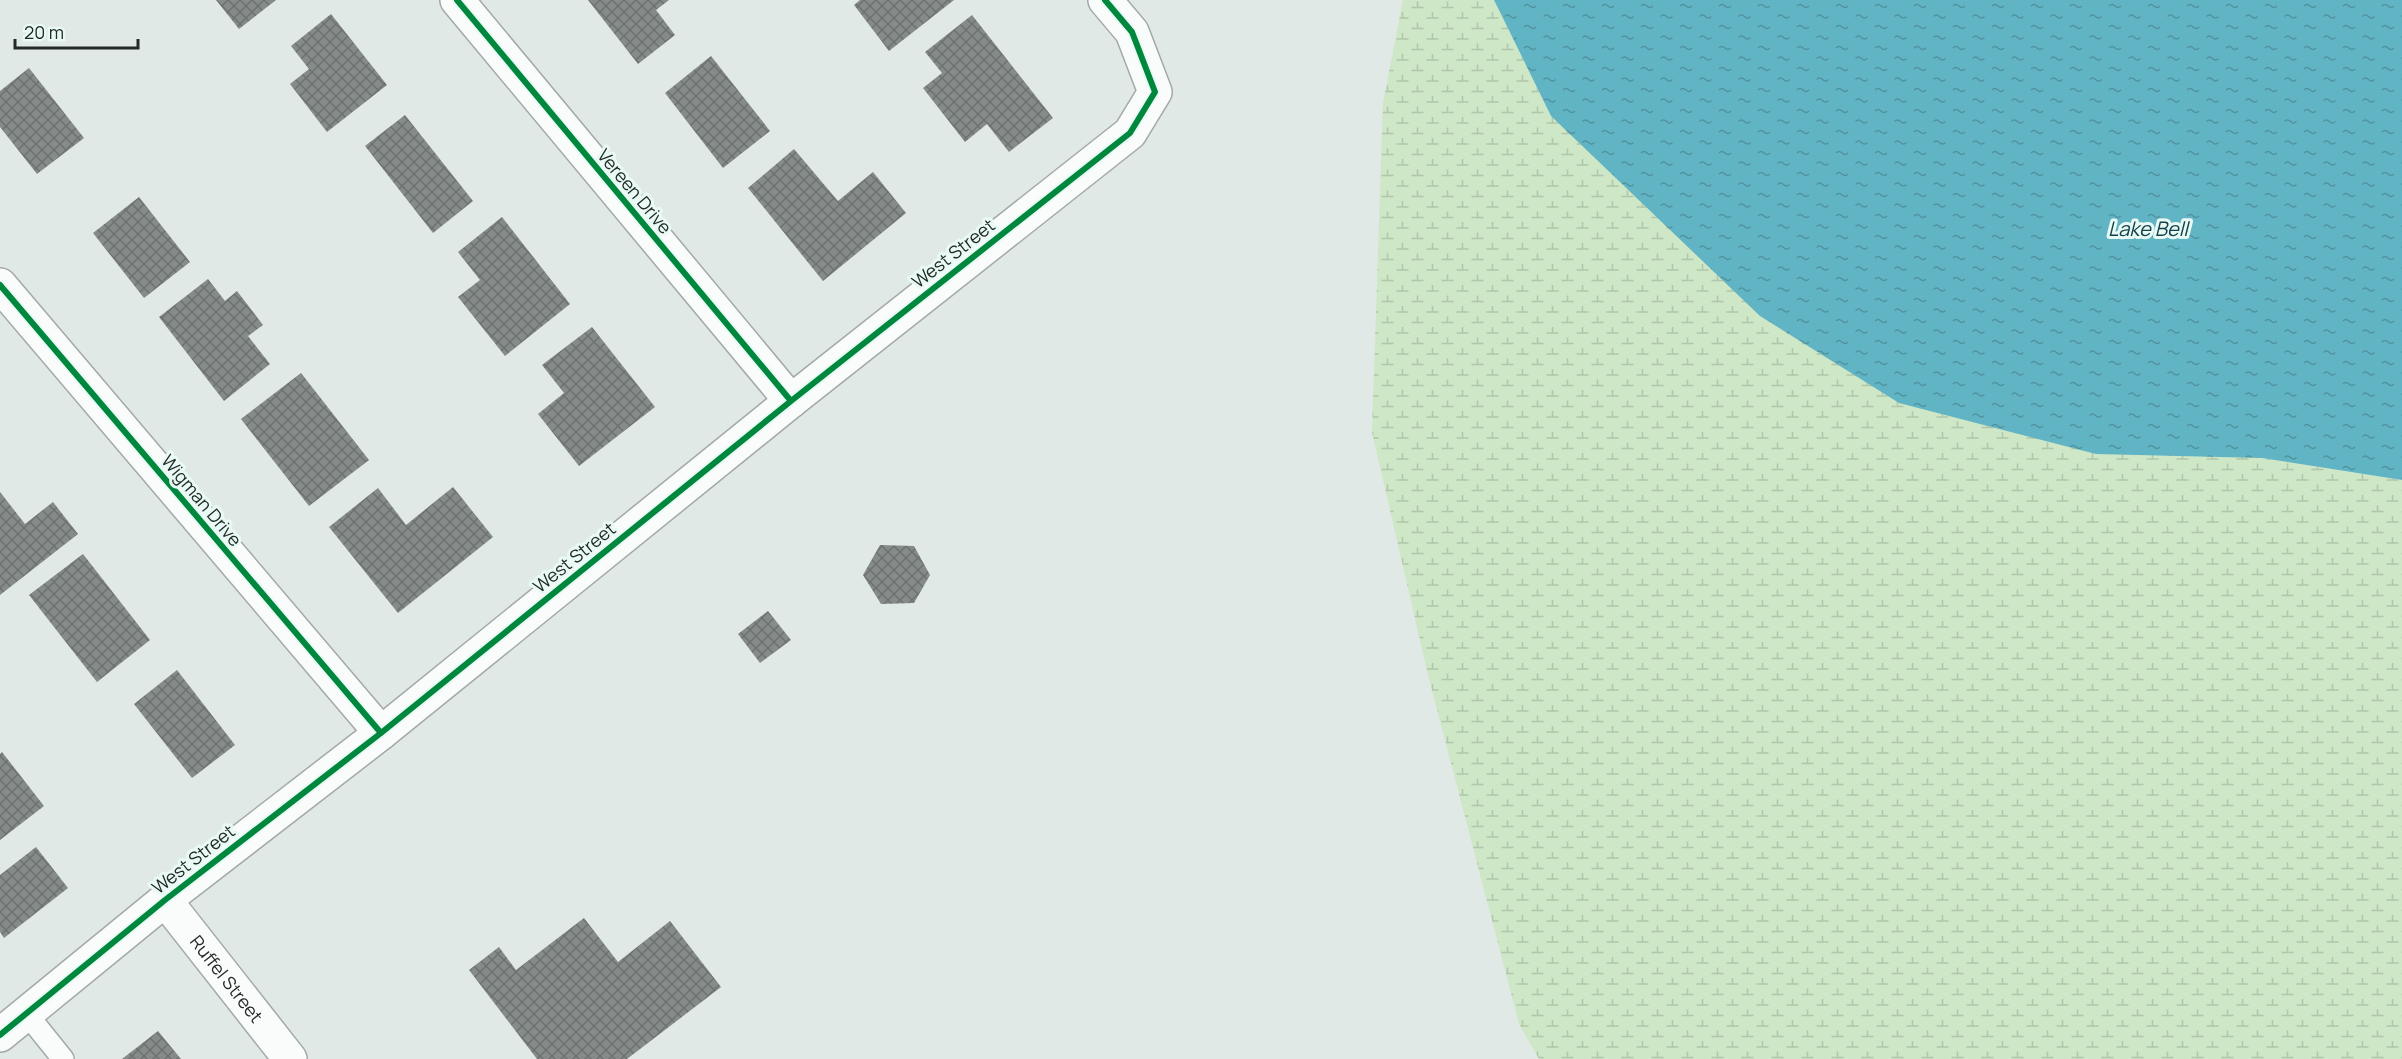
<svg xmlns="http://www.w3.org/2000/svg" width="2402" height="1059" viewBox="0 0 2402 1059" font-family="Manrope,sans-serif">
<style>
.wetland{fill:url(#wetland-marsh)}
.water{fill:url(#water-ripples)}
.building{fill:url(#building-cross-hatch)}
.lines{fill:none;stroke-linecap:round;stroke-linejoin:round}
.service-casing{stroke:#a2a9a7;stroke-width:24}
.minor-casing{stroke:#a2a9a7;stroke-width:36}
.service{stroke:#fafcfb;stroke-width:21}
.minor{stroke:#fafcfb;stroke-width:33}
.cycleway-casing{stroke:#e9faf5;stroke-width:10}
.cycleway{stroke:#00873e;stroke-width:6}
.labels{text-anchor:middle;dominant-baseline:central;stroke-width:6;stroke-linejoin:round;paint-order:stroke}
.street-label{font-size:18px;fill:#242a28;stroke:#e9faf5}
.water-label{font-size:20px;font-style:italic;fill:#12424d;stroke:#e9faf5}
</style>
<defs>
<pattern id="wetland-marsh" width="20" height="14" patternUnits="userSpaceOnUse" patternTransform="scale(1.5)"><rect width="20" height="14" fill="#cee7c6"/><path d="M1 5h8M5 5V1M11 12h8M15 12V8" fill="none" stroke="#b1c6aa"/></pattern>
<pattern id="water-ripples" width="26" height="14" patternUnits="userSpaceOnUse" patternTransform="scale(1.5)"><rect width="26" height="14" fill="#61b4c4"/><path d="M2 4q2-2 4 0t4 0M15 11q2-2 4 0t4 0" fill="none" stroke="#50939f"/></pattern>
<pattern id="building-cross-hatch" width="8" height="8" patternUnits="userSpaceOnUse" patternTransform="scale(1.5)"><rect width="8" height="8" fill="#858b88"/><path d="M0 0l8 8M0 8l8-8" fill="none" stroke="#6d726f"/></pattern>
</defs>
<rect width="100%" height="100%" fill="#e0e9e6"/>
<path class="wetland" d="M1403 0H1494L1551 116 2262 458 2402 480V1059H1539L1519 1024 1428 675 1372 432 1383 103Z"/>
<path class="water" d="M1494 0H2402V480L2262 458 2096 454 1899 403 1760 316 1551 116Z"/>
<path class="building" d="M216 0H276L239 29Z
M588 0H669L656 10 675 35 638 64Z
M860 0H954L889 51 854 5Z
M331 14 387 85 327 132 290 84 309 69 291 46Z
M972 15 1053 118 1009 152 987 124 965 142 923 88 942 73 925 52Z
M711 56 770 131 723 168 665 93Z
M29 68 84 138 37 174 0 127V91Z
M405 115 473 201 433 233 365 146Z
M794 149 838 201 873 172 906 213 823 281 748 188Z
M139 197 190 262 144 298 93 233Z
M502 217 570 304 505 356 458 297 480 280 458 252Z
M208 279 225 301 237 291 263 325 248 336 270 364 224 401 159 317Z
M592 327 655 407 579 466 538 414 564 393 542 365Z
M301 373 369 460 309 506 241 419Z
M453 487 493 537 398 613 329 527 378 488 406 525Z
M0 492 25 524 53 502 78 534 0 595Z
M880 545 914 546 930 575 914 603 881 604 863 575Z
M83 554 150 640 97 682 29 595Z
M768 611 791 640 760 663 738 634Z
M177 670 235 745 192 778 134 704Z
M2 752 44 806 0 840V754Z
M36 847 68 888 4 938 0 932V875Z
M584 918 618 962 670 921 721 987 627 1059H537L469 970 499 947 516 970Z
M158 1031 181 1059H122Z"/>
<g class="lines">
<defs>
<path id="service" d="M26 1013 63 1059"/>
<g id="minor">
<path d="M457 0 791 401"/>
<path d="M0 285 381 733"/>
<path id="s1" d="M165 900 290 1059"/>
<path d="M0 1035 165 900 381 733 791 401 1130 133 1155 92 1132 32 1105 0"/>
</g>
</defs>
<use href="#service" class="service-casing"/>
<use href="#minor" class="minor-casing"/>
<use href="#service" class="service"/>
<use href="#minor" class="minor"/>
<defs>
<path id="cycleway" d="M457 0 791 401
M0 285 381 733
M0 1035 165 900 381 733 791 401 1130 133 1155 92 1132 32 1105 0"/>
</defs>
<use href="#cycleway" class="cycleway-casing"/>
<use href="#cycleway" class="cycleway"/>
</g>
<g class="labels">
<g class="street-label">
<text transform="translate(635 191) rotate(50)">Vereen Drive</text>
<text transform="translate(953 253) rotate(-38)">West Street</text>
<text transform="translate(202 500) rotate(50)">Wigman Drive</text>
<text transform="translate(574 557) rotate(-39)">West Street</text>
<text transform="translate(193 859) rotate(-38)">West Street</text>
<text stroke="none"><textPath href="#s1" startOffset="100">Ruffel Street</textPath></text>
</g>
<g class="water-label">
<text x="2148" y="228">Lake Bell</text>
</g>
</g>
<path d="M15 39v9h123v-9" fill="none" stroke="#242a28" stroke-width="3"/>
<text x="24" y="39" font-size="18" fill="#242a28" stroke="#e9faf5" stroke-width="4.5" paint-order="stroke">20 m</text>
</svg>
